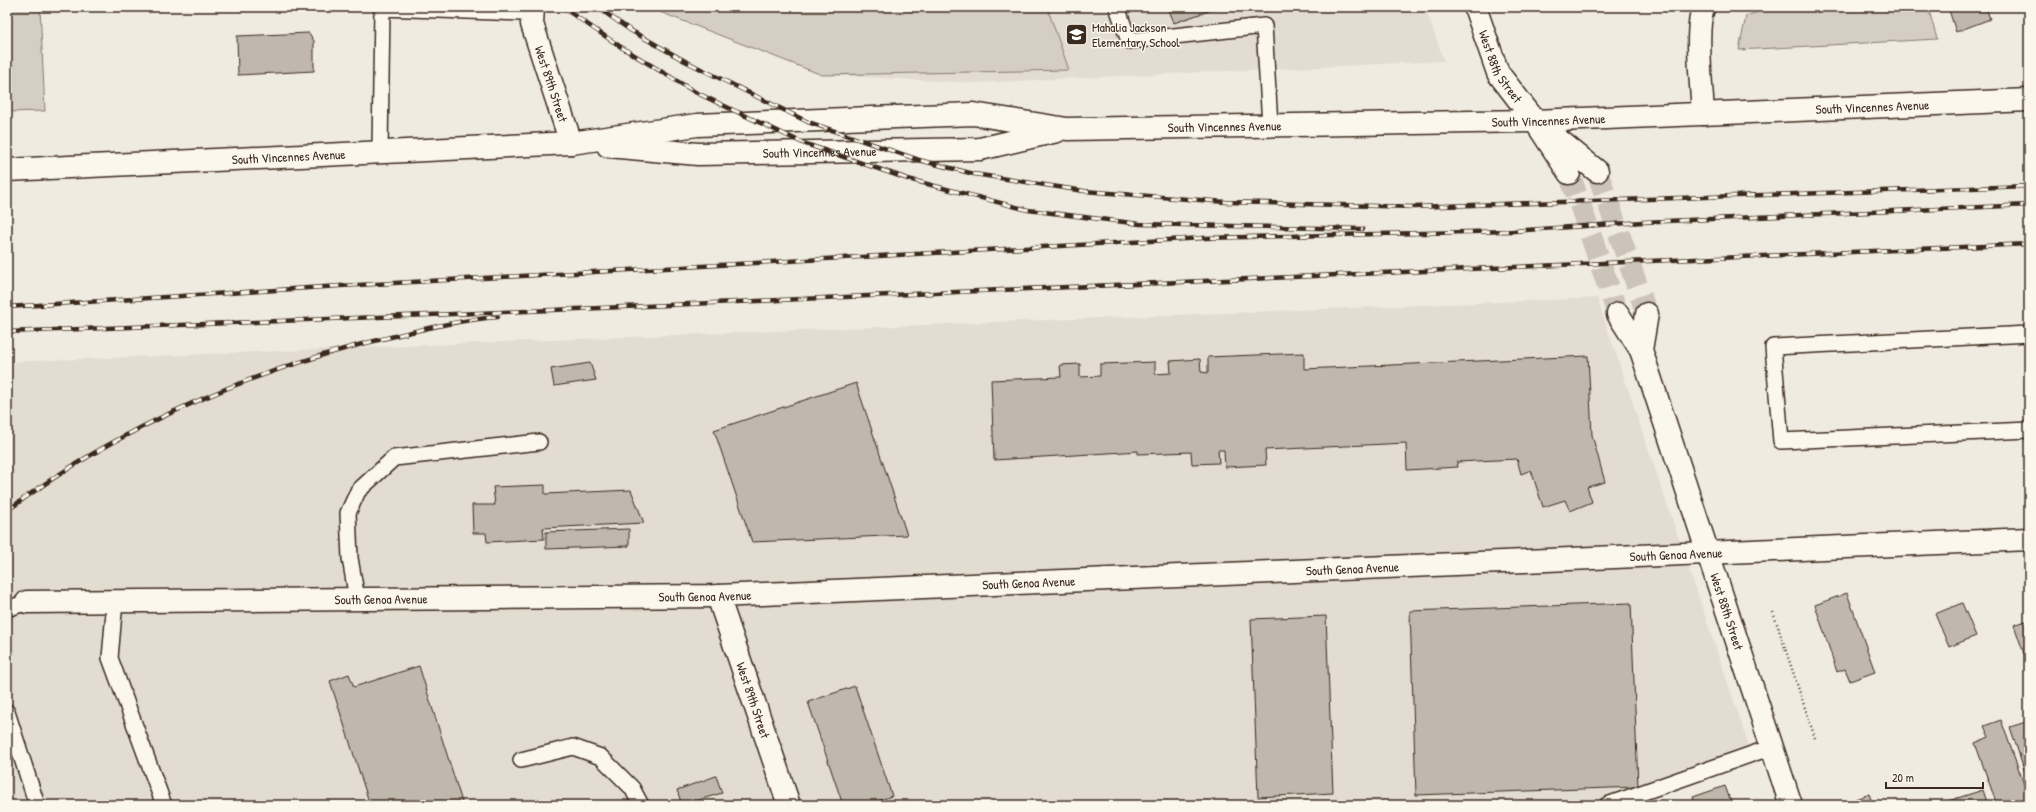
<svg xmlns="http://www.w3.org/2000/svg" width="2036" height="812" viewBox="0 0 2036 812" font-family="'Patrick Hand',sans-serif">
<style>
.built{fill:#e2dcd1}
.green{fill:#d5cec3;stroke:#887c70}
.building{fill:#c0b8ad;stroke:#3b2a1e}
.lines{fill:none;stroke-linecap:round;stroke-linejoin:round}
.minor-tunnel{stroke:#ccc4b9;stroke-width:22;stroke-dasharray:22 11;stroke-linecap:butt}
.service-casing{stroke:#3b2a1e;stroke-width:18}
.minor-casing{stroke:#3b2a1e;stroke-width:25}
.secondary-casing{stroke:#3b2a1e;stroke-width:25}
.path{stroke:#3b2a1e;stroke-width:2.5;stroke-dasharray:1 3;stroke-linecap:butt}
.service{stroke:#fbf7ec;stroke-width:15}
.minor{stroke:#fbf7ec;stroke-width:22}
.secondary{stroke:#fbf7ec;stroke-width:22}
.rail-casing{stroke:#3b2a1e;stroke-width:4.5}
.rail{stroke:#fbf7ec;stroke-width:3;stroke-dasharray:9;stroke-linecap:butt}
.labels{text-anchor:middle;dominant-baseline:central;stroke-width:3;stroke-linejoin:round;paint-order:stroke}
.poi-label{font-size:13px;fill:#3b2a1e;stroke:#fbf7ec;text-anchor:start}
.street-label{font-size:13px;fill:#3b2a1e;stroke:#fbf7ec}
</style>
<rect width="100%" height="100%" fill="#f0ebe0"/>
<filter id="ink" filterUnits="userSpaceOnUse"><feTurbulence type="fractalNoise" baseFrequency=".025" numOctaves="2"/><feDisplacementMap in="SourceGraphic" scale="8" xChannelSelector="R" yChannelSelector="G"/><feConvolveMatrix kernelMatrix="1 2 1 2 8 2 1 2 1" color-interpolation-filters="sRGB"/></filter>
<g filter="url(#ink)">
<path class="built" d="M647 7H1425L1444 61 974 83 822 75Z
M1597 298 1752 754 1609 805H7V362Z"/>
<path class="green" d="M7 7H40L45 111 7 112Z
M647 7H1047L1069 70 822 75Z
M1772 7H1928L1937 39 1739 50 1746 16Z"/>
<path class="building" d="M1168 7H1220L1174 23Z
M1948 7H1986L1990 19 1956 32Z
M309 33 314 41V71L238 75 237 36Z
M1304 353V369L1588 356 1592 435 1605 482 1587 487 1592 502 1570 511 1565 500 1543 507 1531 470 1521 474 1517 459 1457 462 1458 467 1407 470 1406 443 1265 450 1266 465 1225 467 1224 450H1218L1219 463 1192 464 1191 452 1138 454V451L1124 452 994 460 991 380 1061 377 1060 365 1080 364V377L1100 376V364L1155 362V374L1171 373 1170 361 1200 359 1201 372 1208 373V357Z
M590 363 596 380 554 386 551 369Z
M856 383 907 535 752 542 714 430Z
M545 485V494L631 490 644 523 543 528 544 539 487 542 486 533H473L472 505H495L493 487Z
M629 529V546L546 549V532Z
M1847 593 1875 672 1850 681 1845 669 1837 672 1815 605Z
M1631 603 1638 787 1416 795 1410 611Z
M1962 603 1976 636 1949 647 1935 614Z
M1326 616 1333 793 1258 797 1251 619Z
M2029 620V653L2024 654 2014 625Z
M419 666 463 805H370L330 681 349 674 354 687Z
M855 686 892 796 866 805H843L808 702Z
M2001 720 2029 798V805H1997L1975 743 1989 737 1984 726Z
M2029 721V784L2010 727Z
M716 776 722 793 682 805 677 790Z
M1725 786 1732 805H1695L1693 797Z
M1983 790 1988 805H1949L1948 801Z
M1869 794 1873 805H1839Z"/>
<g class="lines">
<path class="minor-tunnel" d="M1597 171 1647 314
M1569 173 1618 314"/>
<defs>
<path id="service" d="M1117 7 1129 41 1264 26 1270 125
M380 152 382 8 522 13
M2029 334 1773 347 1781 441 2029 430
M357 599 350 558 348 513 358 491 394 458 539 442
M115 601 110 658 164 805
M7 609 27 602
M7 712 37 805
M521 760 573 747 601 757 632 788 641 805
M1607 805 1772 747"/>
<g id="minor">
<path id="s1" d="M533 7 532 24 571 143"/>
<path id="s2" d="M1475 7 1498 73 1535 121 1569 173"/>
<path d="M1703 114C1702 90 1694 26 1704 7"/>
<path d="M1550 133 1597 171"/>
<path id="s3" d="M1618 314 1641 350 1791 805"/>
<path d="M1641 350 1647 314"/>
<path id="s4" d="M718 596 789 805"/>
<path id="s5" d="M27 602 718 596 2029 539"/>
</g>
<g id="secondary">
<path id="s6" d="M608 146 698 154 980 149 1057 131"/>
<path id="s7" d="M7 170 571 143 697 125 973 114 1067 129 1535 121 2029 100"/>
</g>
</defs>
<use href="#service" class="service-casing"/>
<use href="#minor" class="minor-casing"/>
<use href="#secondary" class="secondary-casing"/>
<path class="path" d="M1773 612 1816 741"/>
<use href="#service" class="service"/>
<use href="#minor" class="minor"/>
<use href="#secondary" class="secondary"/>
<defs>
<path id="rail" d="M562 7 621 47 695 92 803 143 908 179 1028 210 1140 224 1363 229
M597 7 630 30 685 61 808 122 919 160 974 174 1084 191 1226 202 1414 207 2029 186
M7 307 340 286 1204 238 1513 231 1643 222 2029 205
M7 332 601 308 2029 244
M7 511C120 425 262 366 399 335 431 327 465 319 498 317"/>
</defs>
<use href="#rail" class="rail-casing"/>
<use href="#rail" class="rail"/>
</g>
</g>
<defs>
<symbol id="school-square" viewBox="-11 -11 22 22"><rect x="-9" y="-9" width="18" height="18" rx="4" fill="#3b2a1e" stroke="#fbf7ec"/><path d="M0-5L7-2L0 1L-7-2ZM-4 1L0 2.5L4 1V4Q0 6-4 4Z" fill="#fff"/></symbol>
</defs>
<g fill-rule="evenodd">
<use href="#school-square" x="1064" y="22" width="25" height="25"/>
</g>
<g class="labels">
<g class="poi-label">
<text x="1092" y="27">Mahalia Jackson<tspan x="1092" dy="15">Elementary School</tspan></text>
</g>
<g class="street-label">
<text stroke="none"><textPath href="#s2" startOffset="65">West 88th Street</textPath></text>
<text stroke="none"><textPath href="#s1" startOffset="80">West 89th Street</textPath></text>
<text stroke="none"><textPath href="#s7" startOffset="1869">South Vincennes Avenue</textPath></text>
<text stroke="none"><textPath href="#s7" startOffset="1545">South Vincennes Avenue</textPath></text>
<text stroke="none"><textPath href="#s7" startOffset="1221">South Vincennes Avenue</textPath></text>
<text stroke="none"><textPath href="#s6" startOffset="212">South Vincennes Avenue</textPath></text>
<text stroke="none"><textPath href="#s7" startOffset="282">South Vincennes Avenue</textPath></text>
<text stroke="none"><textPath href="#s5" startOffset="1650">South Genoa Avenue</textPath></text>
<text stroke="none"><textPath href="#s5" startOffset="1326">South Genoa Avenue</textPath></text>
<text stroke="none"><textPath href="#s5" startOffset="1002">South Genoa Avenue</textPath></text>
<text stroke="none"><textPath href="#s5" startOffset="678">South Genoa Avenue</textPath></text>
<text stroke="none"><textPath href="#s5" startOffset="354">South Genoa Avenue</textPath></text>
<text stroke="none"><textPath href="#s3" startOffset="318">West 88th Street</textPath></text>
<text stroke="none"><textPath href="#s4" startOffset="110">West 89th Street</textPath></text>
</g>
</g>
<rect width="2036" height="812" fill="none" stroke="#fbf7ec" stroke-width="24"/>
<rect x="12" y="12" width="2012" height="788" fill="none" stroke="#3b2a1e" stroke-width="1.5" filter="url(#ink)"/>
<path d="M1886 782v6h97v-6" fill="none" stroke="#3b2a1e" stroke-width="2"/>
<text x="1892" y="782" font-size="12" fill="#3b2a1e" stroke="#fbf7ec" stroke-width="3" paint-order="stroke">20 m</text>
</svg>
